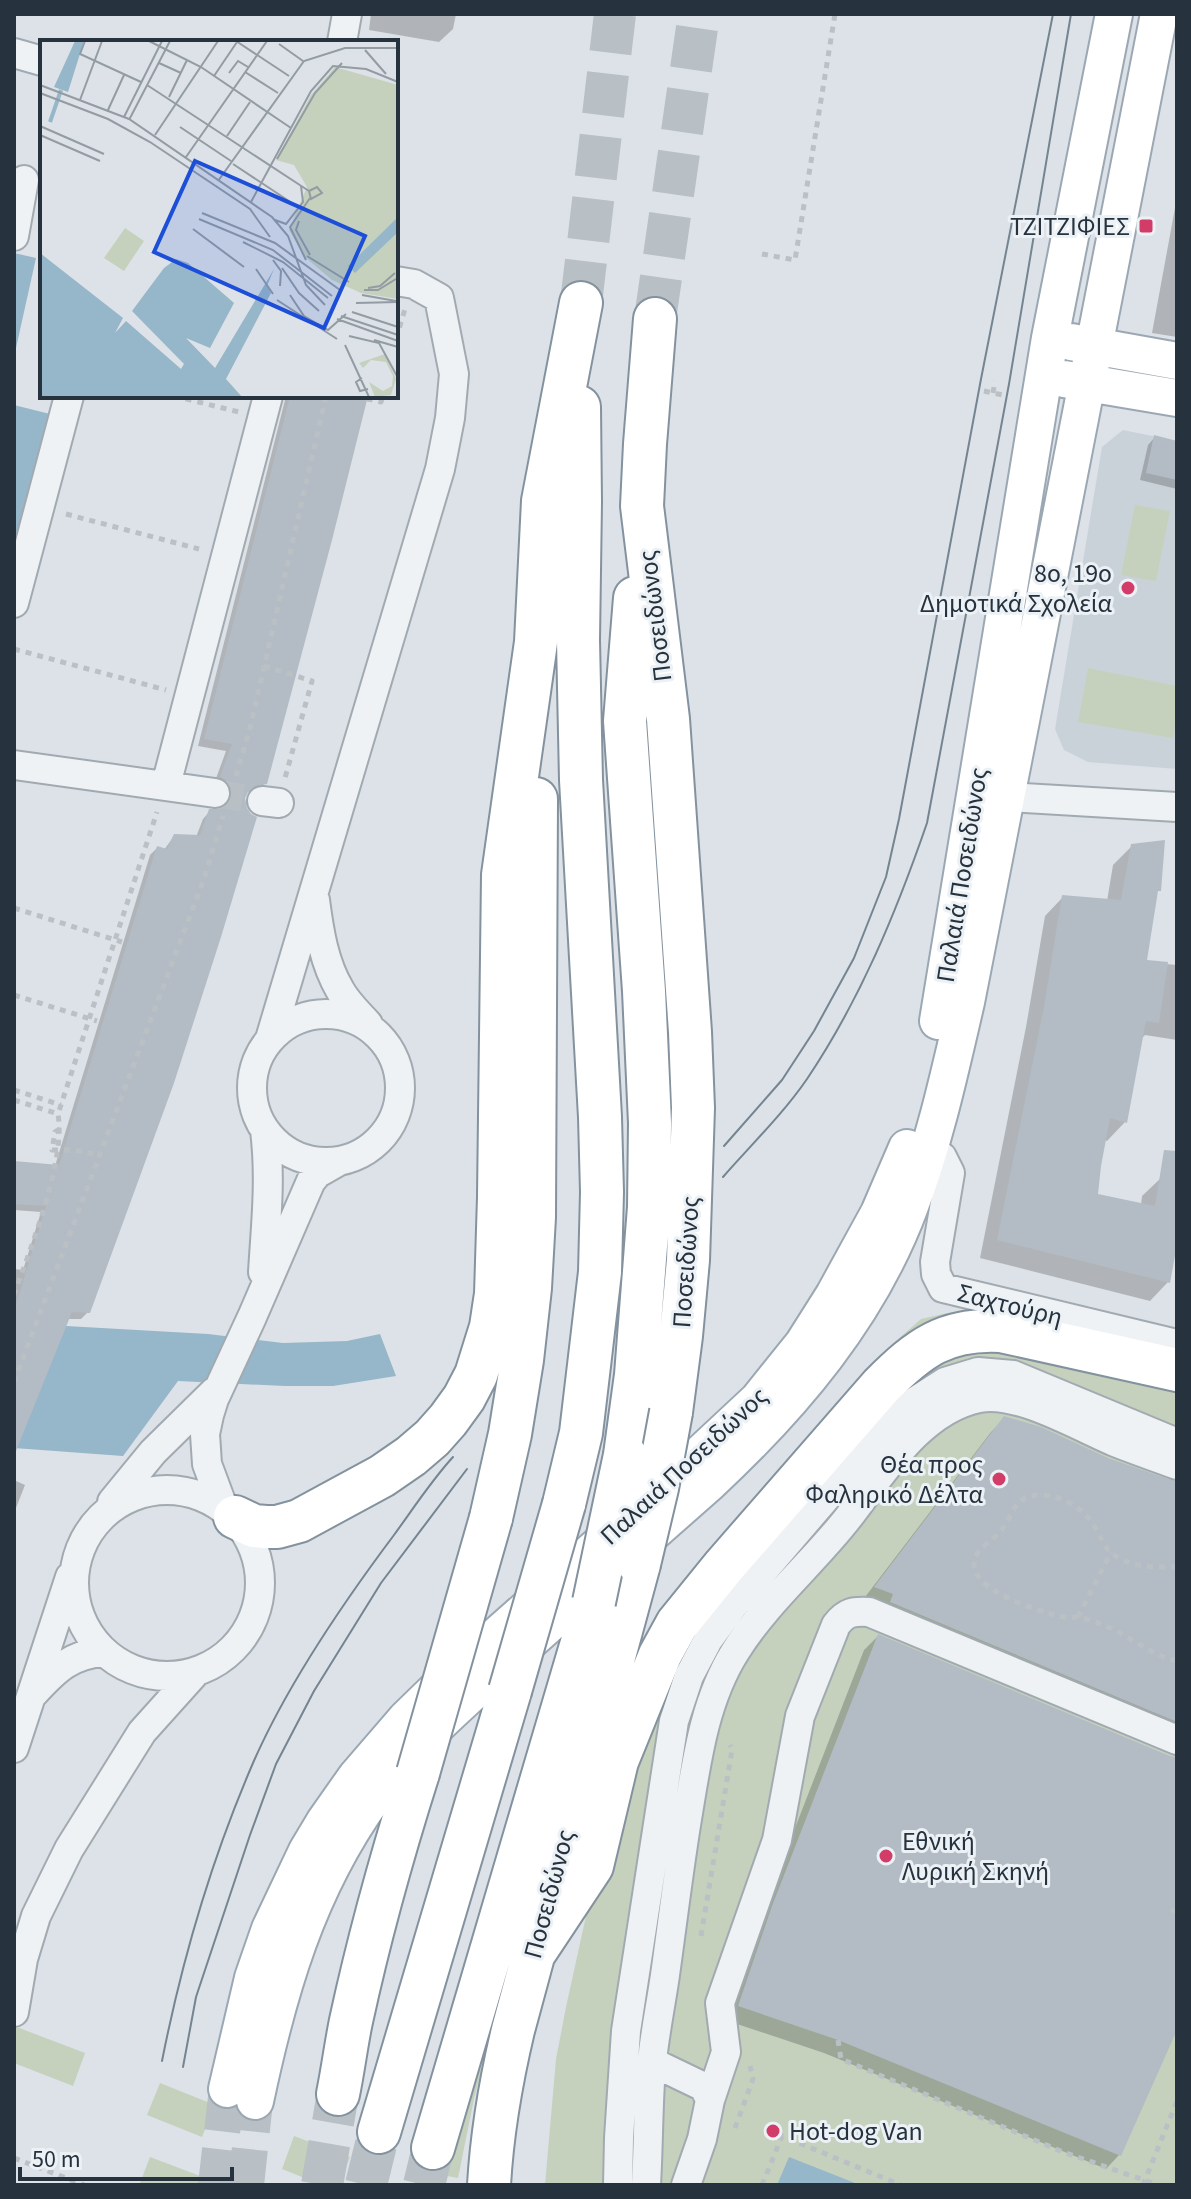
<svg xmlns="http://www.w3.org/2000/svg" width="1191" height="2199" viewBox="0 0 1191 2199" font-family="'Source Sans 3',sans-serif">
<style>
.built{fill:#cad2d9}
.green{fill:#c5d1bd}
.water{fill:#96b6c9}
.shadow{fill:#0003}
.building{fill:#b3bcc4}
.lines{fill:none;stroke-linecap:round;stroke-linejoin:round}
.minor-tunnel{stroke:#b8bfc5;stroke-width:28;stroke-dasharray:28 14;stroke-linecap:butt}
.major-tunnel{stroke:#b8bfc5;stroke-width:36;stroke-dasharray:36 18;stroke-linecap:butt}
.highway-tunnel{stroke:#b8bfc5;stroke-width:42;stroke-dasharray:42 21;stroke-linecap:butt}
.minor-casing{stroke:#a2aab1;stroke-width:32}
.major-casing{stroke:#9ba8b3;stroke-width:40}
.highway-casing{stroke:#83929e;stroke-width:46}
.path{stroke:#bbc0c5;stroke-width:5;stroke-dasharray:6 6;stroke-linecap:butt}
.minor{stroke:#eff2f5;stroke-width:28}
.major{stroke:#fff;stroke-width:36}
.highway{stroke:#fff;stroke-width:42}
.tram{stroke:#758491;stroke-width:2}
.highway-bridge-casing{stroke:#83929e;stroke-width:46;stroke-linecap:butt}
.highway-bridge{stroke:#fff;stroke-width:42}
.poi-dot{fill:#d23c68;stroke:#ecf1f5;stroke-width:3}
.labels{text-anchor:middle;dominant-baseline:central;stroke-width:6;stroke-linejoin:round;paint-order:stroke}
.poi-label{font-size:26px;fill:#26323e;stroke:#ecf1f5;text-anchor:end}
.street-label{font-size:26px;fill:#26323e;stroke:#ecf1f5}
.inset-river{fill:none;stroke:#96b6c9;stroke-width:4}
.inset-road{fill:none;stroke:#939ca3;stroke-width:2}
.view{fill:#1d4ed8;fill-opacity:0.15;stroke:#1d4ed8;stroke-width:4}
.inset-edge{fill:none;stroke:#26323e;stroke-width:4}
</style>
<rect width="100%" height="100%" fill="#dce2e7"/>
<path class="built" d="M1123 430 1177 441V769L1088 762 1064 750 1055 729 1102 447Z"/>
<path class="green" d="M1135 505 1170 511 1156 581 1121 575Z
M1088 668 1177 686V718L1173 738 1078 722Z
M952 1312 1007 1317 1177 1358V2185H545L556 2059 566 2007 597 1866 636 1738 777 1483 888 1348 921 1319Z
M528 1894 474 2099 458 2178 442 2175 456 2114Z
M14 2026 85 2053 73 2086 14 2063Z
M160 2083 215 2105 202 2137 147 2115Z
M294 2136 350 2157 339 2185H322L282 2169Z
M150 2157 224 2185 140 2183Z"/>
<path class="water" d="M14 253 36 258 14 357Z
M14 405 50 414 14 544Z
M66 1326 208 1334 283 1343 347 1341 380 1334 396 1376 333 1386H285L178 1381 123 1456 14 1448V1329Z
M789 2157 860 2185H777Z"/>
<path class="shadow" d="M371 14H456L453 29 439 42 369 30Z
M1177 197V337L1152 333Z
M286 396H365L265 783 257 791 246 792 88 1312 81 1319H67L14 1454V1269L23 1270 41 1212 14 1210V1163L55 1166 150 855 157 848 164 850 174 836 196 837 203 819 210 811 223 810 225 805 224 793 214 784 226 751 198 746Z
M1155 437 1177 443V489L1140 480 1148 445Z
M1132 846 1159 890 1155 894 1144 962 1177 965V1040L1145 1035 1141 1039 1125 1122 1107 1141 1104 1140 1096 1196 1141 1205 1142 1196 1161 1178 1177 1180V1234L1168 1282 1150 1301 980 1258 1026 1027 1045 916 1063 897 1107 901 1113 865Z
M1005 1418 1108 1460 1177 1483V1744L862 1601 991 1432Z
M14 1480 25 1485 14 1513Z
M878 1636 1170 1758H1177V2026L1119 2155 1106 2169 824 2053 725 2020 759 1921 864 1650Z"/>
<path class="building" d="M290 396H368L332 540 267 784 255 786 248 792 245 798 247 808 251 814 257 817 221 937 174 1083 90 1313 72 1312 14 1456V1311L46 1206 14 1204V1161L59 1165 157 846 167 849 174 834 200 835 209 809 222 808 228 804 232 796 230 786 226 780 220 777 232 744 204 739Z
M1154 435 1177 441V480L1146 473Z
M1165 840 1161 891H1158L1147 960 1168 962 1159 1023 1146 1021 1127 1123 1110 1118 1101 1166 1098 1194 1155 1206 1164 1150 1177 1151V1245L1170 1283 997 1240 1044 1007 1062 895 1121 900 1131 844Z
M1004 1416 1041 1427 1108 1458 1177 1482V1722L890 1602 893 1594 874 1587Z
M878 1634 1170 1756 1177 1757V2030L1121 2156 838 2040 738 2006 772 1906Z"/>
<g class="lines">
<path class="minor-tunnel" d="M215 793 262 801"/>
<path class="major-tunnel" d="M216 2185 227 2089
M246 2185 255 2101"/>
<path class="highway-tunnel" d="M581 303 615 14
M655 319 699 14
M322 2185 338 2094
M366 2185 379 2132
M424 2185 433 2148"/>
<defs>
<path id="minor" d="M342 42 347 14
M14 53 42 61
M14 236 24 180
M14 603 69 396
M14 765 215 793
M166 785 268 396
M1006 797 1177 807
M262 801 279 803
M315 900C319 931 324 963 340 990 347 1003 359 1014 368 1024
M252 1088a74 74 0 1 1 148 0a74 74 0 1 1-148 0Z
M270 1039 440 469 450 418 454 374 439 298 414 284 396 281
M928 1152 942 1157 950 1173 935 1262 936 1274 943 1288 1177 1344
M263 1272C266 1223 271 1179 265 1130
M74 1583a93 93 0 1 1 186 0a93 93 0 1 1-186 0Z
M112 1502 153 1452 214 1392
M223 1507 207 1464 205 1434 209 1415 214 1399 252 1317 311 1181 318 1173 339 1161
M34 1693C55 1670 71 1654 104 1652
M14 1748 70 1577
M14 2012 23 1959 36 1916 69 1849 142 1732 195 1673
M652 2062 704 2087 710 2100 702 2139 686 2185
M710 2100 726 2052 720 2003 777 1840 800 1716 836 1625C846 1612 853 1611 869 1612L1177 1740
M618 2185 619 2138 626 2031 674 1721 689 1676 708 1640 733 1606 891 1422 914 1402 945 1382 978 1372 1013 1375 1177 1443
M646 2185C648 2151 648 2116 650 2082 652 2046 660 2010 665 1975 672 1925 678 1875 686 1825 696 1766 703 1703 735 1652 766 1602 813 1563 848 1518 883 1473 920 1410 979 1398 1017 1390 1079 1427 1115 1442 1135 1450 1156 1457 1177 1465"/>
<path id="major" d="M1071 342 1177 361
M1064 379 1177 398
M938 1021 1050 338 1114 14
M227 2089 253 1978 270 1929 307 1851 325 1821 356 1777 406 1719 442 1684 668 1484 758 1400 803 1344 834 1295 879 1213 907 1148
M255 2101C278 1992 307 1890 373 1798 414 1741 470 1695 522 1648 584 1593 646 1538 708 1484 793 1405 869 1316 910 1206 935 1140 950 1071 966 1002L1159 14"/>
<path id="highway" d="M655 319 645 444 642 506 668 719 690 1032 693 1108 688 1260 681 1336 671 1412
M625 1455 636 1375 649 1207 650 1123 644 991 625 721 635 598
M564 1504 581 1433 590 1357 600 1272 602 1192 600 1117 581 780 578 640 580 502 579 407
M235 1517 254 1526 266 1527H277L299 1521 382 1476 411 1456 432 1438 448 1420 464 1398 476 1375 491 1327 496 1294 499 1197 503 875 536 642 543 501 581 303
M491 1518 510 1434 522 1360 530 1288 534 1217 536 799
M531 1958 592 1866 617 1761 660 1655 677 1624 724 1566 881 1386C919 1348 945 1328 1001 1331L1177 1370
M338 2094C343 2070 346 2045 351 2021 369 1938 392 1855 418 1773
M379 2132 510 1691
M433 2148 594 1602
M489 2185C492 2132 501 2081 513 2030L639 1564"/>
</defs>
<use href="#minor" class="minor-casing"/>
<use href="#major" class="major-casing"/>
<use href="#highway" class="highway-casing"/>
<path class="path" d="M762 254 795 260 835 14
M396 339 405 309
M984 391 1003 395
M993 393 995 381
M174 396 239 412
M355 396 381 402 383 396
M66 514 199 549
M14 649 166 690
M264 666 312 681 285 778
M236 776 250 728 326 396
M14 908 122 942
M14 995 97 1021
M14 1090 61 1105
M14 1100 58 1114
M60 1129 55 1132 52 1150H74L98 1155
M14 1295C30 1249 66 1161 58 1114L157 812
M14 1382 205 876 223 816
M1177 1567C1160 1567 1139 1568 1123 1560 1105 1552 1105 1544 1096 1529 1085 1509 1064 1496 1041 1495 1011 1495 1015 1516 999 1533 993 1540 981 1546 977 1554 958 1587 1036 1610 1059 1616 1065 1618 1070 1617 1077 1617 1084 1618 1093 1621 1100 1624 1127 1633 1149 1655 1177 1661
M1078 1617 1111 1552
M1171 1910 1177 1912
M701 1936 732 1750 730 1745
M838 2040 841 2059 1063 2152 1158 2185
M735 2128 753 2079 750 2066
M14 2158 84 2185
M762 2185 782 2136 901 2185
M1143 2185 1177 2101"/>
<use href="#minor" class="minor"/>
<use href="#major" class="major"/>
<use href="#highway" class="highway"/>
<path class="tram" d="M724 1146 782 1080 814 1031 854 958 886 877 899 819 981 379 1053 14
M723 1177C751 1145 783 1114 807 1079 860 1000 896 913 927 823L1009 384 1071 14
M162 2061C182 1960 212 1858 253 1763 287 1685 343 1603 394 1535 413 1509 431 1481 453 1457
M183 2067 196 1997 250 1835 276 1764 314 1691 381 1583 467 1469"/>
<defs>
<path id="highway-bridge" d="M639 1564 657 1488 671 1412
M594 1602 625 1455
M510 1691 564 1504
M418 1773 491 1518"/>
</defs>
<use href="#highway-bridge" class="highway-bridge-casing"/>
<use href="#highway-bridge" class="highway-bridge"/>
</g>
<g class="poi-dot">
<rect x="1138" y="218" width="16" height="16" rx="4"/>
<circle cx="1128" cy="588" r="8"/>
<circle cx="999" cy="1479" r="8"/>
<circle cx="886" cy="1856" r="8"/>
<circle cx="773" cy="2131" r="8"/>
</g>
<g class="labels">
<g class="poi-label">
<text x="1130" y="226">ΤΖΙΤΖΙΦΙΕΣ</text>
<text x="1112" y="573">8ο, 19ο<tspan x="1112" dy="30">Δημοτικά Σχολεία</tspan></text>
<text x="983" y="1464">Θέα προς<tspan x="983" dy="30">Φαληρικό Δέλτα</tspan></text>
<text x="902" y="1841" text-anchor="start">Εθνική<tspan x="902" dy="30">Λυρική Σκηνή</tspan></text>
<text x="789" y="2131" text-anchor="start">Hot-dog Van</text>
</g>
<g class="street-label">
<text transform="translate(655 616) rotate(-97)">Ποσειδώνος</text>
<text transform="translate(962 875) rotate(-81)">Παλαιά Ποσειδώνος</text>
<text transform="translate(686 1262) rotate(-86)">Ποσειδώνος</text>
<text transform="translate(1010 1305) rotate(14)">Σαχτούρη</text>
<text transform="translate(684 1466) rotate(-43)">Παλαιά Ποσειδώνος</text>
<text transform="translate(549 1894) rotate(-75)">Ποσειδώνος</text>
</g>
</g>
<g transform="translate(40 40)">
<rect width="358" height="358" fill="#dce2e7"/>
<path d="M295 27 358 45V259L321 253 292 240 265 217 249 190 267 147 254 125 236 120 271 55ZM85 188 104 201 84 231 64 218ZM345 314 356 339 351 355 335 357 329 342 343 351 352 346 353 336 346 322 331 320 323 328 319 323Z" fill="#c5d1bd"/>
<path d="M35 1H44L28 52 14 47ZM358 177V192L315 233 308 226ZM0 213 83 278 75 293 86 281 141 329 144 324 92 271 124 228 136 219 148 223 194 263 170 308 146 298 175 328 234 229 227 246 231 253 186 339 202 357H0Z" fill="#96b6c9"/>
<path class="inset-river" d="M10 82 21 50"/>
<path class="inset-road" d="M45 1 40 14 101 42M109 1 161 27 251 88M196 1 249 36M239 4 263 21M325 10 346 34M119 23 141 33M205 32 238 53M189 33 198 21 208 27M174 36 197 2M0 45 89 79 232 177 248 196 266 245 285 265M107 45 269 151 271 159 282 153 277 147 269 151M0 53 68 79 110 102 210 169 230 197M129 57 147 20M40 60 62 1M68 70 84 35M84 77 122 1M89 80 130 1M0 86 64 114M140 87 191 121M0 95 60 121M115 95 178 1M187 96 210 62M146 117 227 1M237 119 275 53 302 23M193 124 261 169M178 141 264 21 305 8H358M211 162 271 51 293 26 326 29 358 42M162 173 235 203 300 250M159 179 233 210 292 256M235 180 246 184 263 162 261 146M259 181 256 190 270 215M153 189 204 227M203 202 243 222 288 258M267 216 309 242M233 220 241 231 240 246M266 220 250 187 270 158M242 228 259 253 279 271M216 229 233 254M328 248 340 246 355 233M324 250H338L356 239M250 255 264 276 288 290 306 274M322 255 356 261M237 260 297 299M316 263 358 262M312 272 358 287M301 276 358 295M297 279 358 301M309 296 339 303 358 338M334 300 358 307M305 305 329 357M322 338 316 342 320 351 328 349"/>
<path class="view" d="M155 121 325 196 284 288 114 212Z"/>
<rect width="358" height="358" class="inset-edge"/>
</g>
<rect width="1191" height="2199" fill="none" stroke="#26323e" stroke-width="32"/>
<path d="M20 2167v12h212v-12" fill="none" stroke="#26323e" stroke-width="4"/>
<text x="32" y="2167" font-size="24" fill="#26323e" stroke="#ecf1f5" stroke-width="6" paint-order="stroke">50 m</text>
</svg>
